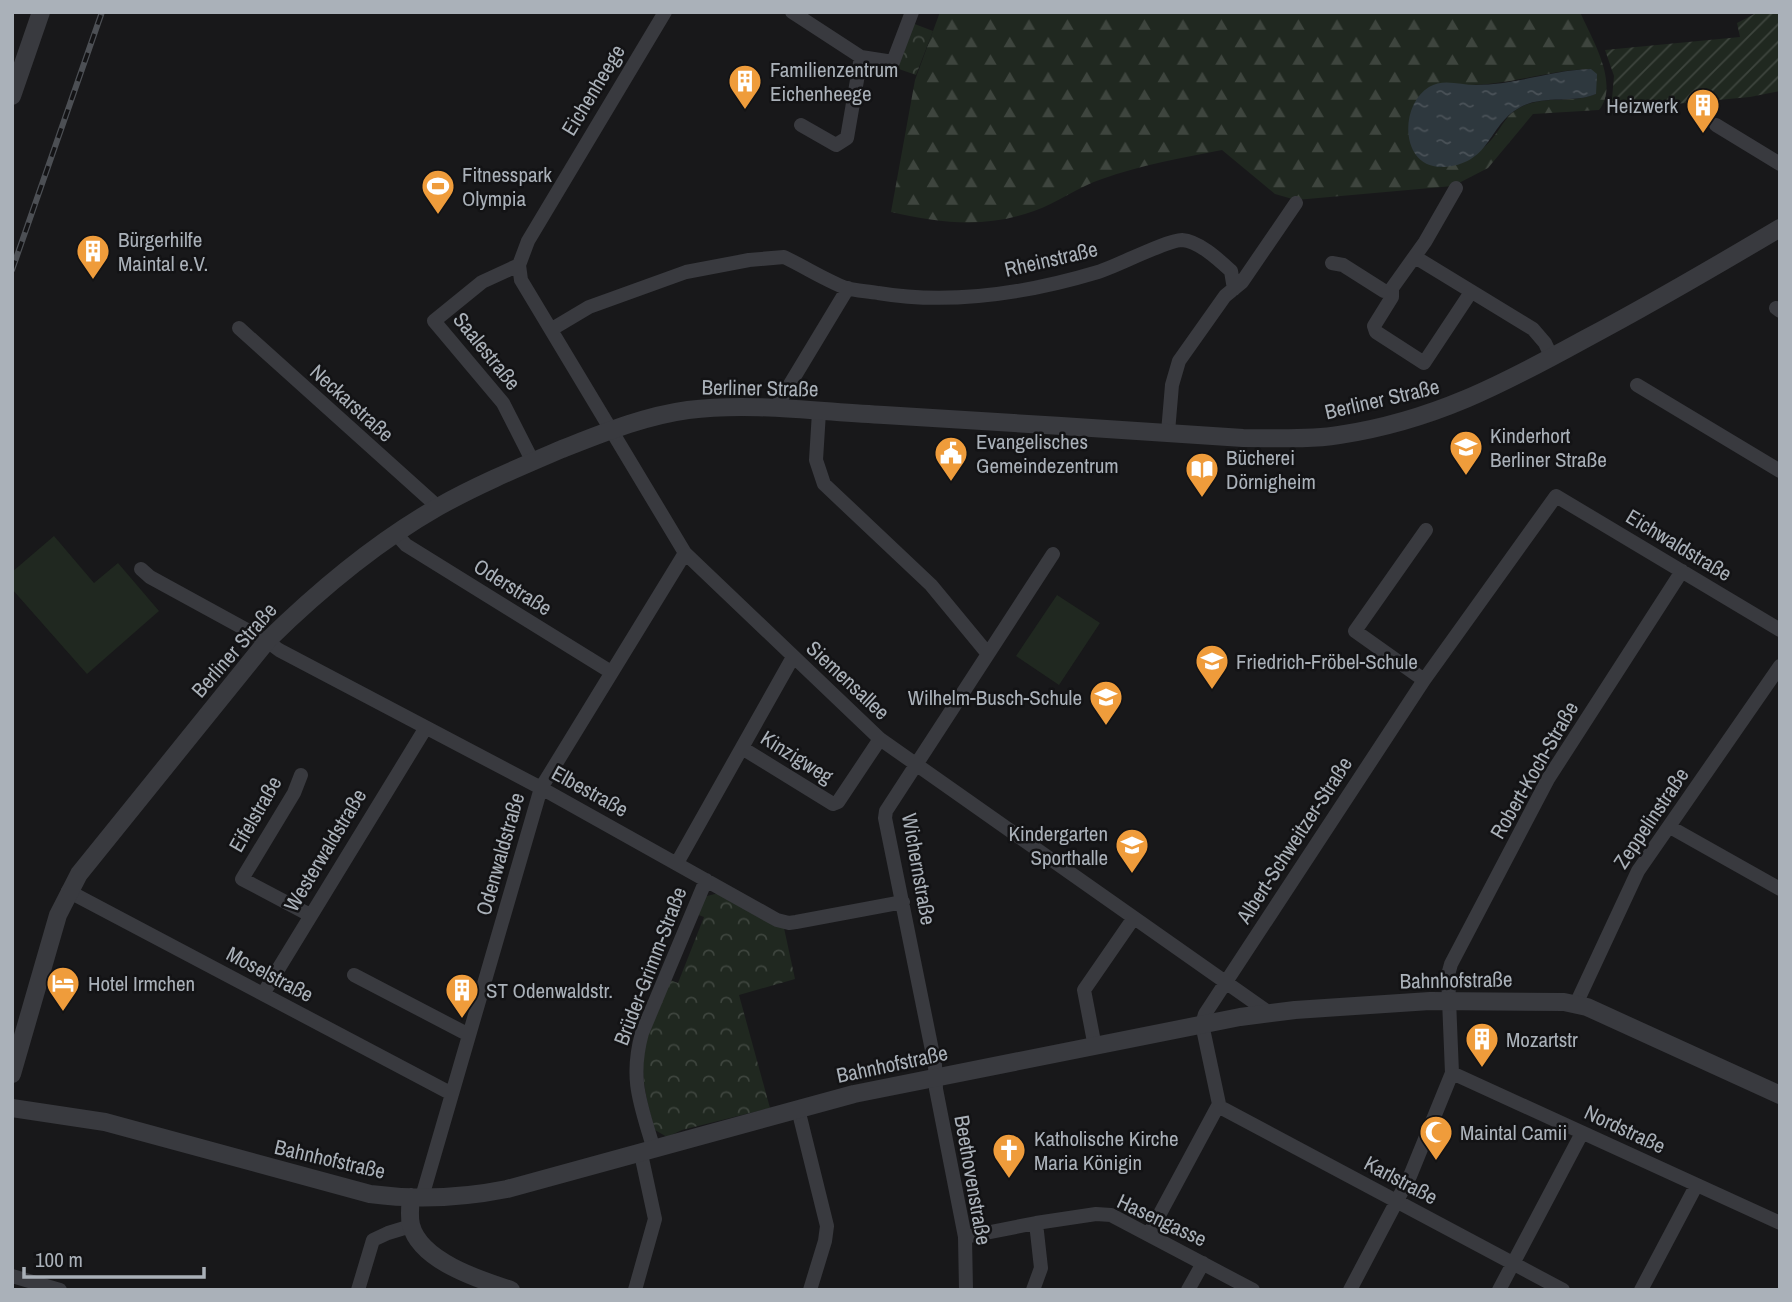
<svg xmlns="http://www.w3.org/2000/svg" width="1792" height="1302" viewBox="0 0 1792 1302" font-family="'Archivo Narrow',sans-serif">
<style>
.forest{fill:url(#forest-firs);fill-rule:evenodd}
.park{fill:url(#park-crowns)}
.garden{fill:url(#garden-furrows)}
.pitch{fill:#202820}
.water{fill:url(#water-ripples)}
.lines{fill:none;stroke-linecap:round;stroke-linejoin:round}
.minor{stroke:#393a3f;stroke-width:14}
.tertiary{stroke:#393a3f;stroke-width:18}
.rail-casing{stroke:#4c4f54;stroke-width:6}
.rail{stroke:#131315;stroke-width:3.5;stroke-dasharray:10;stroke-linecap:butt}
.labels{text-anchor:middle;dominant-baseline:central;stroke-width:5;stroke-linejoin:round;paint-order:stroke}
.poi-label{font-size:21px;fill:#aab1b9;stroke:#131315;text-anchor:start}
.street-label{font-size:21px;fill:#aab1b9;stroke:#131315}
</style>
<defs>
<pattern id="forest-firs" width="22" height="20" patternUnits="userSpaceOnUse" patternTransform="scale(1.75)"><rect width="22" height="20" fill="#202820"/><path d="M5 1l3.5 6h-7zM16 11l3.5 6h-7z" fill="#3e453e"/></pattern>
<pattern id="park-crowns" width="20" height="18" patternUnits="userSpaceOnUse" patternTransform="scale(1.75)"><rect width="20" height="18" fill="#202820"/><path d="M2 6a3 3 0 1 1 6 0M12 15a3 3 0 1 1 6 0" fill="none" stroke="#3e453e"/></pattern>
<pattern id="garden-furrows" width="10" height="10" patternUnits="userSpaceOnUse" patternTransform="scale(1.75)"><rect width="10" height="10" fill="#202820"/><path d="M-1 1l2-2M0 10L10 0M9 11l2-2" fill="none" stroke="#3e453e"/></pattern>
<pattern id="water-ripples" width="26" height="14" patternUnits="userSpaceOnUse" patternTransform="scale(1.75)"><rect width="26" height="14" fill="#2e383e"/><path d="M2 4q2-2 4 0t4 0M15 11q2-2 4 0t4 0" fill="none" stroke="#4a5258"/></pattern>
</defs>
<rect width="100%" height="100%" fill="#18181a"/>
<path class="forest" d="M940 12H1580C1592 39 1620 84 1599 110L1533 114 1488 168 1453 186 1296 200 1275 194 1222 150C1181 158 1141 165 1102 179 1078 187 1057 203 1034 211 985 229 941 223 891 212L915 80ZM1591 69 1596 94C1572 104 1544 95 1521 107 1506 114 1502 127 1492 139 1477 156 1461 163 1440 167L1465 85C1507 86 1548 70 1591 69Z"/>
<path class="park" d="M912 23 933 31 916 75 896 68Z
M719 893 784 928 795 979 739 995 770 1108 682 1130 667 1137 655 1130C634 1060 642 1045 670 980L678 983 704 917 696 914 703 897Z"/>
<path class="garden" d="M1758 12H1780V91L1750 97 1611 110 1614 76 1605 50 1740 37 1737 23Z"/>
<path class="pitch" d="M54 536 94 583 118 563 159 611 87 674 12 589V572Z
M1057 595 1100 623 1059 685 1016 656Z"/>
<path class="water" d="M1591 69 1597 74 1596 94C1572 104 1542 94 1519 108 1487 126 1491 165 1442 167 1400 168 1399 105 1429 87 1443 78 1460 85 1476 85 1515 85 1552 70 1591 69Z"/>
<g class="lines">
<path class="minor" d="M665 12 528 241 519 265 521 280 685 553 880 739 1268 1012
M792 12 861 57 893 62 912 12
M801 125 836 145 847 138 861 57
M1716 125 1780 164
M1415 257 1533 329 1545 343 1552 358
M1332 263 1343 265 1384 291H1390L1425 242 1456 188
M519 265 482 282 434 321 503 403 533 462
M1392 289V297L1374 326 1376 332 1424 363 1471 292
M1776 308 1780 311
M239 328 438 507
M552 329 589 307 686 272 749 260 784 257C805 267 825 280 846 288 856 291 868 291 878 293 950 305 1028 293 1098 272 1117 266 1167 240 1182 240 1199 241 1219 260 1231 271L1234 289
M1637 385 1780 471
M775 409 848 288
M819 412 816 460 824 484 931 585 988 654
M1168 432 1172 385 1179 361 1225 296 1242 282 1296 203
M396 534 406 545 611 672
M141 569 150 577 267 641 279 650 541 788 777 920 789 923 796 922 903 902
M1424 680 1355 631 1426 530
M742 748 833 804 838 802 880 739
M301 775 294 793 242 879 310 915
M1670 827 1780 889
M677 863 793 657
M68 891 452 1094
M354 975 469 1035
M263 994 425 729
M1576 1004 1638 871 1780 666
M1095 1047 1084 990 1133 919
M1452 1073 1780 1223
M1218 1106 1563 1290
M798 1109 827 1226 825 1241 810 1290
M654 1150C641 1105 629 1080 642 1033L706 880
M422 1197 541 788 685 553
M1149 1234 1219 1104 1202 1024 1205 1014 1424 680 1556 496 1780 630
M965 1237 1036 1223 1096 1214 1111 1215 1253 1290
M12 1276 60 1290
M358 1290 373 1240 388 1233 411 1226
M635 1290 655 1219 641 1154
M966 1290 965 1237 936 1089 935 1065 885 818 886 811 1053 554
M1033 1290 1041 1268 1036 1223
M1188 1290 1203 1263
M1350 1290 1410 1176 1452 1073 1448 975 1451 964 1548 779 1682 571
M1499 1290 1582 1133
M1641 1290 1696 1186"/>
<path class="tertiary" d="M12 96 41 12
M12 1074 58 915 79 874 267 641C319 590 375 543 438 507 477 485 520 467 562 449 603 433 644 416 688 410 751 402 821 412 884 415 1004 422 1123 430 1243 438 1275 438 1308 440 1339 435 1433 421 1503 384 1585 339 1651 304 1716 266 1780 228
M12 1108 105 1122 370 1194C415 1200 462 1198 507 1189L854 1094 1240 1017 1295 1010 1430 1001 1564 1002 1587 1007 1780 1095
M411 1197C410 1206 409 1216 411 1225 420 1261 480 1280 511 1290"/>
<defs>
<path id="rail" d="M12 270 102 12"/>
</defs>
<use href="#rail" class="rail-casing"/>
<use href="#rail" class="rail"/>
</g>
<defs>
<symbol id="building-pin" viewBox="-11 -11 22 30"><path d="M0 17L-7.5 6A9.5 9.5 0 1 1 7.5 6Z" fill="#ef9c3b" stroke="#131315"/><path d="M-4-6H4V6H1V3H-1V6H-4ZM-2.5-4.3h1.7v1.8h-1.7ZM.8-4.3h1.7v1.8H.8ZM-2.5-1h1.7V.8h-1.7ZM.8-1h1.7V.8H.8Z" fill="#fff"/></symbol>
<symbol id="stadium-pin" viewBox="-11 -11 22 30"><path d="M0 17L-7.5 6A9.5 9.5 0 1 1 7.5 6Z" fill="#ef9c3b" stroke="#131315"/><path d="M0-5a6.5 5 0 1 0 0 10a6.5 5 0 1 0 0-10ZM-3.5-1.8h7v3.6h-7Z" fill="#fff"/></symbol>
<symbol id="school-pin" viewBox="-11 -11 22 30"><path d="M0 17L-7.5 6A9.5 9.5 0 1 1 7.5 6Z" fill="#ef9c3b" stroke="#131315"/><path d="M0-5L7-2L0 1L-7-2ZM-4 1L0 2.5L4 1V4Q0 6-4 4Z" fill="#fff"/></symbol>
<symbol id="civic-pin" viewBox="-11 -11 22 30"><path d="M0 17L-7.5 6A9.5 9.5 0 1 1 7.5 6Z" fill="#ef9c3b" stroke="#131315"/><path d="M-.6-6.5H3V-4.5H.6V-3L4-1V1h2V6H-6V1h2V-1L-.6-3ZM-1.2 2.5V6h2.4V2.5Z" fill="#fff"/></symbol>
<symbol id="library-pin" viewBox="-11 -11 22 30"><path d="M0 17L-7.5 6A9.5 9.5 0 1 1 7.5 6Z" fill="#ef9c3b" stroke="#131315"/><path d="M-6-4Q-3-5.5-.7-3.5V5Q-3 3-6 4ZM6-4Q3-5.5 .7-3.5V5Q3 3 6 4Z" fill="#fff"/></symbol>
<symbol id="hotel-pin" viewBox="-11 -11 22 30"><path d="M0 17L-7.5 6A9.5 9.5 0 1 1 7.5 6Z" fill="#ef9c3b" stroke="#131315"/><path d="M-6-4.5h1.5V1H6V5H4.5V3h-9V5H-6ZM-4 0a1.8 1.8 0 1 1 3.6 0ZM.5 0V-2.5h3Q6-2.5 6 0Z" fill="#fff"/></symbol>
<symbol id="mosque-pin" viewBox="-11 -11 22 30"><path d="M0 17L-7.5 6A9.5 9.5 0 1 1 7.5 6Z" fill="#ef9c3b" stroke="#131315"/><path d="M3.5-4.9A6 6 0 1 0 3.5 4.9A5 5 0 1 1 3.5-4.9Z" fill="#fff"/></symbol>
<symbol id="church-pin" viewBox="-11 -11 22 30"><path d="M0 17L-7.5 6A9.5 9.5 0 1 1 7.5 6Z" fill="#ef9c3b" stroke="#131315"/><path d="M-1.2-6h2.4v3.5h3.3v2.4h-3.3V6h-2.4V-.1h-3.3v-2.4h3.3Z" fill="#fff"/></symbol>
</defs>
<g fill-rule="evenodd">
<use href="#building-pin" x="726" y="62" width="38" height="52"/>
<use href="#building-pin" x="1684" y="86" width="38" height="52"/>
<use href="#stadium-pin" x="419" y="167" width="38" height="52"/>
<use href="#building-pin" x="74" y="232" width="38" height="52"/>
<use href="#school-pin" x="1447" y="428" width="38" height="52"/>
<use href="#civic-pin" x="932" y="434" width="38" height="52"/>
<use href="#library-pin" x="1183" y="450" width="38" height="52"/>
<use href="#school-pin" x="1193" y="642" width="38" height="52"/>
<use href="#school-pin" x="1087" y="678" width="38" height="52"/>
<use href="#school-pin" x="1113" y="826" width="38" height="52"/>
<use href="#hotel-pin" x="44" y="964" width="38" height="52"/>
<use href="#building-pin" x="443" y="971" width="38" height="52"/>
<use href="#building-pin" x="1463" y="1020" width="38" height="52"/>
<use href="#mosque-pin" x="1417" y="1113" width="38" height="52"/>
<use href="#church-pin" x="990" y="1131" width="38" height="52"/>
</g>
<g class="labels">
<g class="poi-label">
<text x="770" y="69">Familienzentrum<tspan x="770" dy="24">Eichenheege</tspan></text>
<text x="1678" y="105" text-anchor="end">Heizwerk</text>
<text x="462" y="174">Fitnesspark<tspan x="462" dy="24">Olympia</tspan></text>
<text x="118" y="239">Bürgerhilfe<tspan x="118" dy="24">Maintal e.V.</tspan></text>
<text x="1490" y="435">Kinderhort<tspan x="1490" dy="24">Berliner Straße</tspan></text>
<text x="976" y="441">Evangelisches<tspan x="976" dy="24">Gemeindezentrum</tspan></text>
<text x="1226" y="457">Bücherei<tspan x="1226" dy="24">Dörnigheim</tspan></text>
<text x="1236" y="661">Friedrich-Fröbel-Schule</text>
<text x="1082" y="697" text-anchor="end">Wilhelm-Busch-Schule</text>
<text x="1108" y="833" text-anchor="end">Kindergarten<tspan x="1108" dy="24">Sporthalle</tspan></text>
<text x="88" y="983">Hotel Irmchen</text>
<text x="486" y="990">ST Odenwaldstr.</text>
<text x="1506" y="1039">Mozartstr</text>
<text x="1460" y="1132">Maintal Camii</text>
<text x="1034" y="1138">Katholische Kirche<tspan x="1034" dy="24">Maria Königin</tspan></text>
</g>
<g class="street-label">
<text transform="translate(593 90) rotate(-59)">Eichenheege</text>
<text transform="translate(1051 259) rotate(-13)">Rheinstraße</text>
<text transform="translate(487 351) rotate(51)">Saalestraße</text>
<text transform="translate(760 388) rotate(1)">Berliner Straße</text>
<text transform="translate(1382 399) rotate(-13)">Berliner Straße</text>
<text transform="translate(352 403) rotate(42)">Neckarstraße</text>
<text transform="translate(1679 545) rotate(31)">Eichwaldstraße</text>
<text transform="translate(513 587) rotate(32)">Oderstraße</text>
<text transform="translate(234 650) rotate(-49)">Berliner Straße</text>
<text transform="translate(848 680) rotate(43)">Siemensallee</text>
<text transform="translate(797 757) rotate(32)">Kinzigweg</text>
<text transform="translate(1534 770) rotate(-60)">Robert-Koch-Straße</text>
<text transform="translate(590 791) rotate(29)">Elbestraße</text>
<text transform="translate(255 814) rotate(-60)">Eifelstraße</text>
<text transform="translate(1651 818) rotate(-56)">Zeppelinstraße</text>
<text transform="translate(1294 840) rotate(-57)">Albert-Schweitzer-Straße</text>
<text transform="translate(325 850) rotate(-59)">Westerwaldstraße</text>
<text transform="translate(500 854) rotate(-74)">Odenwaldstraße</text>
<text transform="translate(919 869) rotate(80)">Wichernstraße</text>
<text transform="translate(650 966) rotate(-69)">Brüder-Grimm-Straße</text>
<text transform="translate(270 974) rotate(28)">Moselstraße</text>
<text transform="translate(1456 980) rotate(-1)">Bahnhofstraße</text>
<text transform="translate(892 1064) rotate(-12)">Bahnhofstraße</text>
<text transform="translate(1625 1129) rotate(25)">Nordstraße</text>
<text transform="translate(330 1159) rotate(13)">Bahnhofstraße</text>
<text transform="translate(973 1180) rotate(80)">Beethovenstraße</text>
<text transform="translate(1401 1180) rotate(28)">Karlstraße</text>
<text transform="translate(1162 1220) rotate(25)">Hasengasse</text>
</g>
</g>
<rect width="1792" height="1302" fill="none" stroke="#aab1b9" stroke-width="28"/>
<path d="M24 1267v10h180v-10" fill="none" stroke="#aab1b9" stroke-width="3.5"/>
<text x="35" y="1267" font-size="21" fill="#aab1b9" stroke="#131315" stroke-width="5" paint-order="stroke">100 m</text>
</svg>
